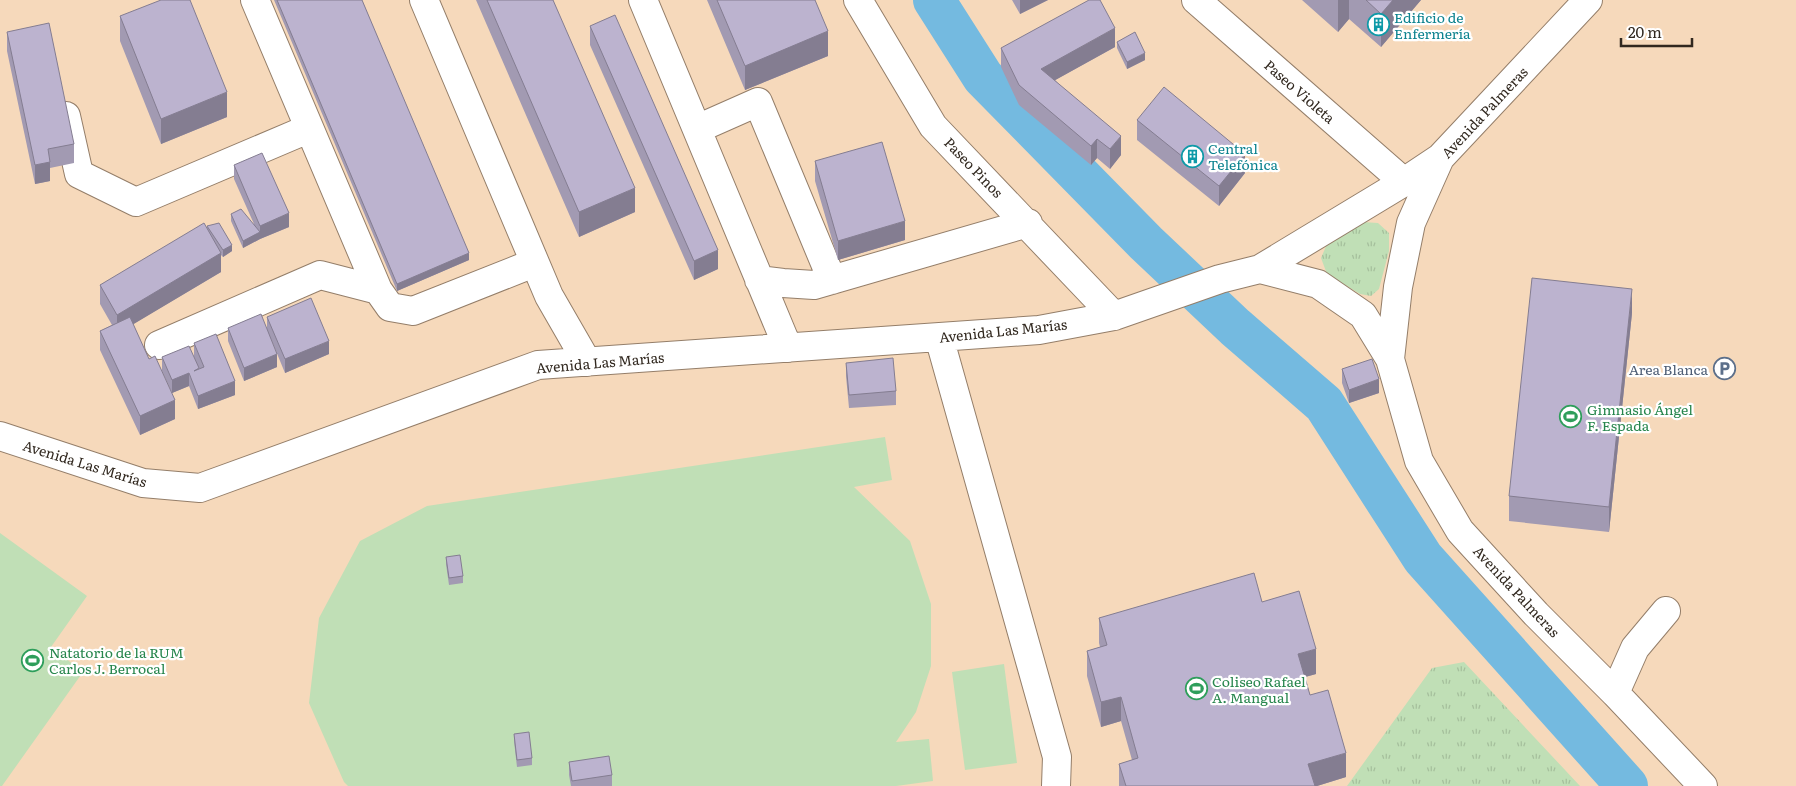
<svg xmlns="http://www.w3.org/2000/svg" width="1796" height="786" viewBox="0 0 1796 786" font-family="Literata,serif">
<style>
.built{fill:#f6d9bb}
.grass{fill:url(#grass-tufts)}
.pitch{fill:#c0dfb6}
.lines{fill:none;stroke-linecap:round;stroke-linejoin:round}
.river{stroke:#74bae0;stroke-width:42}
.minor-casing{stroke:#947e69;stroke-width:30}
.minor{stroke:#fff;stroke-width:28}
.wall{fill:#a29ab2}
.shaded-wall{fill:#847d91}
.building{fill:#bcb3cf;stroke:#847d91}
.labels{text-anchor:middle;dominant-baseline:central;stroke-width:4.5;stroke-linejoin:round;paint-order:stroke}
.culture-label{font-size:14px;fill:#0d838f;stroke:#fff;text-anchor:start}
.street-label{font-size:14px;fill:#31281f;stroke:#fff}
.service-label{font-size:14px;fill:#4e5e75;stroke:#fff;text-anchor:end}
.leisure-label{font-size:14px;fill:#27864d;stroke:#fff;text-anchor:start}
</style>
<defs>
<pattern id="grass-tufts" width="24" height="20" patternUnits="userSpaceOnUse" patternTransform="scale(1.25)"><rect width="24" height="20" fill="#c0dfb6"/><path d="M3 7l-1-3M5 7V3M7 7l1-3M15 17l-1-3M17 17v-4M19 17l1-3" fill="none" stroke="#a5bf9c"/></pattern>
</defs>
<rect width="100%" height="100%" fill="#fbe3cb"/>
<path class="built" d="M0 0H1796V786H0Z"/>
<path class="grass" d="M1363 222 1378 223 1389 233V251L1379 289 1371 296 1360 294 1327 274 1321 258 1327 244Z
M1464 662 1580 786H1347L1432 668Z"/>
<path class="pitch" d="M885 437 892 480 854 487 910 541 931 604V666L916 712 896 742 929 739 933 781 896 786H348L344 782 309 703 319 618 360 541 427 506Z
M0 533 87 596 51 647 83 672 2 786H0Z
M1004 664 1017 763 965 770 952 672Z"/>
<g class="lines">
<path class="river" d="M934 0 983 77 1146 243 1235 327 1324 404 1423 558 1627 786"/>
<defs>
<path id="minor" d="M255 0 378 290 390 307 413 311 534 263
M424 0 549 296 587 362
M643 0 788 348
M858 0 933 126 1114 316
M1196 0 1404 182
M1588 0 1440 158 1411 223 1398 287 1390 359 1419 461 1460 531 1536 614 1615 693 1703 786
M66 116 79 174 136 202 308 129
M697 129 758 102 832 280
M1260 269 1318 284 1363 315 1390 359
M759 280 783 283 814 285 1028 223
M939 337 1057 757 1056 786
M159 345 320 275 378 290
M0 436 143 483 200 488 538 365 1039 330 1114 316 1220 279 1260 269 1404 182 1440 158
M1615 693 1635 648 1666 611"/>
</defs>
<use href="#minor" class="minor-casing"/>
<use href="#minor" class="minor"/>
</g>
<path class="wall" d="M274 0H362L469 260 397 291Z
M476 0H553L635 212 579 237Z
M707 0H815L828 56 745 90Z
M1012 0H1048L1020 14Z
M1302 0H1421L1381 47 1349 19 1338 32Z
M120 16 227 117 161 144 120 41Z
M590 26 718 269 694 280 590 45Z
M7 32 74 144V163L50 168V181L35 184 7 51Z
M1117 42 1145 60 1127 69 1117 48Z
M1115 47 1055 80 1121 155 1110 169 1097 158 1091 165 1019 105 1001 67V48Z
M1137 120 1245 173 1219 206 1137 140Z
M815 161 905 240 838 260 815 181Z
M234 165 289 227 260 239 243 248 231 221V214L254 224 234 179Z
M207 226 232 251 223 257 221 255V272L133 324 175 419 140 435 100 350V331L112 325 100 304V285L207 229Z
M1632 313 1609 532 1509 521V496Z
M267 317 329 354 285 373 271 339 277 367 244 381 228 341V328L267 330Z
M194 343 235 395 198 409 189 386 172 393 162 371V357L199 369 194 357Z
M846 363 896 391V405L849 408 846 376Z
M1342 369 1379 393 1349 403 1342 383Z
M446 557 463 576V583L449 585 446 564Z
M1262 602 1316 674 1305 677 1310 695 1346 777 1317 786H1119V764L1132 760 1121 721 1101 727 1087 676V651L1100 647 1099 643V618Z
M514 734 532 758V765L517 767 514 741Z
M569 762 612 775V786H571L569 775Z"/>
<path class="shaded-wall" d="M1020 0H1048L1020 14Z
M1338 0H1349V19L1338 32Z
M1393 0H1421L1381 47V14Z
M1115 28V47L1041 88V69Z
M828 31V56L745 90V66Z
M1145 53V60L1127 69V62Z
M227 92V117L161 144V119Z
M1121 136V155L1110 169V149Z
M1097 139V158L1091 165V146Z
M1245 154V173L1219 206V186Z
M50 162V181L35 184V165Z
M635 188V212L579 237V212Z
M289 213V227L260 239 243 248V241L260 232V226Z
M905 221V240L838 260V241Z
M232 245V251L223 257V250Z
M718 250V269L694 280V261Z
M221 253V272L117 334V315Z
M469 253V260L397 291V284Z
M1632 289V313L1609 532V507Z
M329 341V354L285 373V359Z
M277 354V367L244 381V368Z
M189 373V386L172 393V380Z
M1379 379V393L1349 403V390Z
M235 381V395L198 409V396Z
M175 400V419L140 435V416Z
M1316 649V674L1298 679V654Z
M1121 697V721L1101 727V702Z
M1346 753V777L1317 786H1308V764Z"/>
<path class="building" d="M161 0H190L227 92 161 119 120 16Z
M277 0H362L469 253 397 284Z
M487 0H553L635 188 579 212Z
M717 0H815L828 31 745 66Z
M1089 0H1100L1115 28 1041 69 1121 136 1110 149 1097 139 1091 146 1019 85 1001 48Z
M1366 0H1393L1381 14Z
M615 15 718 250 694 261 590 26Z
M49 23 74 144 48 149 50 162 35 165 7 32Z
M1135 32 1145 53 1127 62 1117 42Z
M1164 87 1245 154 1219 186 1137 120Z
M882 142 905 221 838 241 815 161Z
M262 153 289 213 260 226 234 165Z
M241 209 260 232 243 241 231 214Z
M204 223 221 253 117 315 100 285Z
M219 223 232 245 223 250 207 226Z
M1532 278 1632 289 1609 507 1509 496Z
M311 298 329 341 285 359 267 317Z
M261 314 277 354 244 368 228 328Z
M130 317 149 359 155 356 175 400 140 416 100 331Z
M216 334 235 381 198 396 189 373 172 380 162 357 189 346 199 368 194 371 204 367 194 343Z
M893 358 896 391 849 395 846 363Z
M1372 359 1379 379 1349 390 1342 369Z
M460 555 463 576 449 578 446 557Z
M1254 573 1262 602 1299 591 1316 649 1298 654 1310 695 1328 690 1346 753 1308 764 1315 786H1126L1119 764 1138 758 1121 697 1101 702 1087 651 1107 645 1099 618Z
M529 732 532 758 517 760 514 734Z
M609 756 612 775 572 781 569 762Z"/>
<defs>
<symbol id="building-ring" viewBox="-11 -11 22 22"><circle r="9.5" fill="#fff" stroke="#0f9aa8" stroke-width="1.5"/><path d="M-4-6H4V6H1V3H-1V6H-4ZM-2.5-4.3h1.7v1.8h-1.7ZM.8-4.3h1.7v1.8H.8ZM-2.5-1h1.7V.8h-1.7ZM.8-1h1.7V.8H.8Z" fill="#0f9aa8"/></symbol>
<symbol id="parking-ring" viewBox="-11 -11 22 22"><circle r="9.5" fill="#fff" stroke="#5c6f8a" stroke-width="1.5"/><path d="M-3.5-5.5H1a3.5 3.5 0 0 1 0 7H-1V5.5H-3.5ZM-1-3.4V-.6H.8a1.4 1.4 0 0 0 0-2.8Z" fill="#5c6f8a"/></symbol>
<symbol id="stadium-ring" viewBox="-11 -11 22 22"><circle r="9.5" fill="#fff" stroke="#2e9e5b" stroke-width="1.5"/><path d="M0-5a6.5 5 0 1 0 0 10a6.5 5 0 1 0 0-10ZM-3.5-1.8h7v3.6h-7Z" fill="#2e9e5b"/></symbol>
</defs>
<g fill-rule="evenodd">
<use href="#building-ring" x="1366" y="12" width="25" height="25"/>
<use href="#building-ring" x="1180" y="144" width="25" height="25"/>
<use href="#parking-ring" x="1712" y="356" width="25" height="25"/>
<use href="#stadium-ring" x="1558" y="404" width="25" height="25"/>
<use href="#stadium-ring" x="20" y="648" width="25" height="25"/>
<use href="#stadium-ring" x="1184" y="676" width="25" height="25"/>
</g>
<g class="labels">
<g class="culture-label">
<text x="1394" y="17">Edificio de<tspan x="1394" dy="16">Enfermería</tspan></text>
<text x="1208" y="148">Central<tspan x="1208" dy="16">Telefónica</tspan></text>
</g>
<g class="street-label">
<text transform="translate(1300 91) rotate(41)">Paseo Violeta</text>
<text transform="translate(1484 112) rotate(-47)">Avenida Palmeras</text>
<text transform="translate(974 167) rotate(46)">Paseo Pinos</text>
<text transform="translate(1003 330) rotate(-6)">Avenida Las Marías</text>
<text transform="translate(600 362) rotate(-5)">Avenida Las Marías</text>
<text transform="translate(85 463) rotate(17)">Avenida Las Marías</text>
<text transform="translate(1517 591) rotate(47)">Avenida Palmeras</text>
</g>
<g class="service-label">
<text x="1708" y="369">Area Blanca</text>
</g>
<g class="leisure-label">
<text x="1587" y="409">Gimnasio Ángel<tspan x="1587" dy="16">F. Espada</tspan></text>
<text x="49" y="652">Natatorio de la RUM<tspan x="49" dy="16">Carlos J. Berrocal</tspan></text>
<text x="1212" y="681">Coliseo Rafael<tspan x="1212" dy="16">A. Mangual</tspan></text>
</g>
</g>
<path d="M1621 38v8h71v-8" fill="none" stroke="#31281f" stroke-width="2.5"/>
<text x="1628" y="38" font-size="15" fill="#31281f" stroke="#ffffff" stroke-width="4" paint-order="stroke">20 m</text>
</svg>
